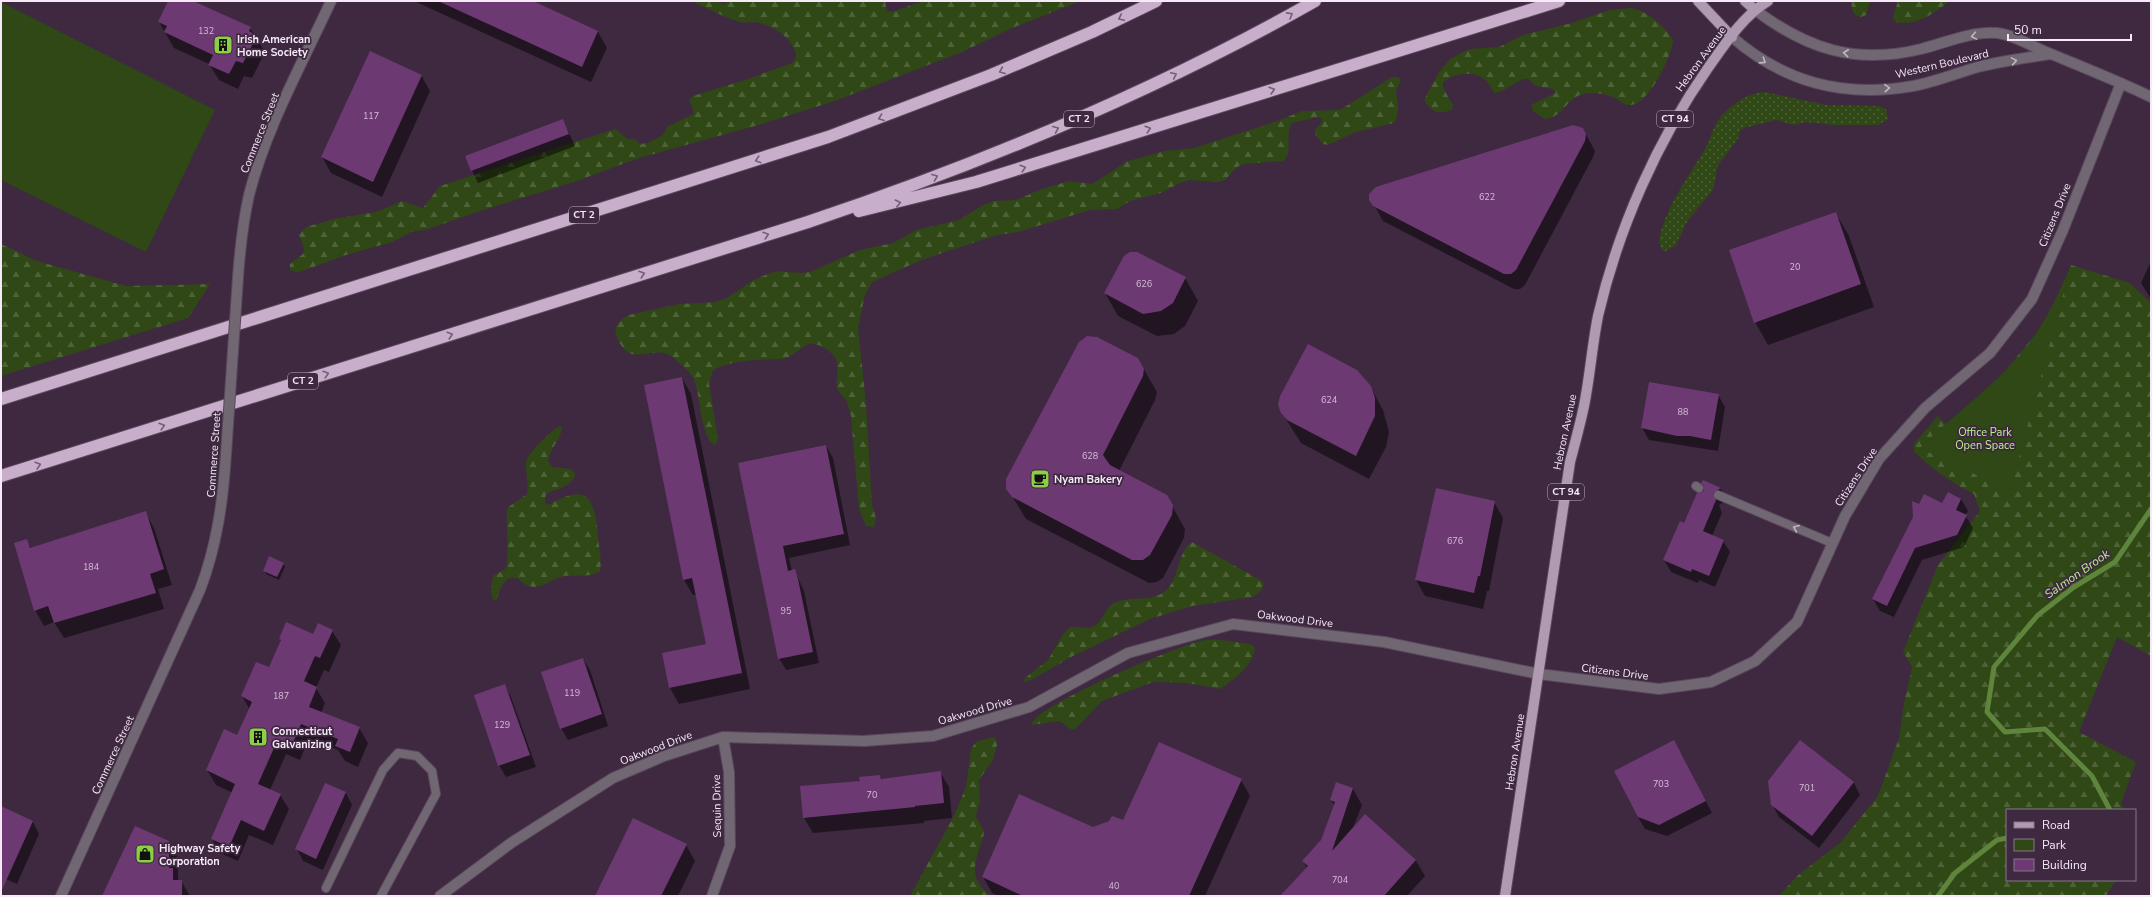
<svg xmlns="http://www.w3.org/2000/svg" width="2152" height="897" viewBox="0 0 2152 897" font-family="'Nunito Sans',sans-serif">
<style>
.grass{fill:url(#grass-dots)}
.forest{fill:url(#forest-firs)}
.park{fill:#2f4815}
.shadow{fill:#0007}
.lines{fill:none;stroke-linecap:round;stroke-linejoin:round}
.stream{stroke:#5f843c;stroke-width:5}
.building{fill:#6d3973}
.lane-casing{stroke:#5b485d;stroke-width:10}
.street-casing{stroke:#5b485d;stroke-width:12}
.primary-casing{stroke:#5b485d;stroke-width:12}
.highway-casing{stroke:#5b485d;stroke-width:14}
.lane{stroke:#716772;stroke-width:8}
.street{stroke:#716772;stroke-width:10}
.primary{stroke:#b09ab2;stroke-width:10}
.highway{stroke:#c8aecb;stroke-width:12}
.street-bridge-casing{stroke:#5b485d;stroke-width:12;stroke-linecap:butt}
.street-bridge{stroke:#716772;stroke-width:10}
.oneway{stroke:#755e78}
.oneway2{stroke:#c1b5c2}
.labels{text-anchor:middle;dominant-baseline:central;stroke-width:3.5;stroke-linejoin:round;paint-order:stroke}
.number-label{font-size:9px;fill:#d4bdd7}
.shield{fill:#3e2940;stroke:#bfafc1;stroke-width:1}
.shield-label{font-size:10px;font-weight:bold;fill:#f6e9f8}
.poi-label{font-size:11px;font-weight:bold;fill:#f6e9f8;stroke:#3e2940;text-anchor:start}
.street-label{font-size:11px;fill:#f6e9f8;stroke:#3e2940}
.park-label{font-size:11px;fill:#bcf18d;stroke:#3e2940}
.water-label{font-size:12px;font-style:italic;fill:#b9ee8b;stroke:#3e2940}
</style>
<defs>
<pattern id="grass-dots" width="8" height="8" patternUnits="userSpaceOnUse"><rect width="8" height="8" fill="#2f4815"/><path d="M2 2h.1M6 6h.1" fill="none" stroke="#4e6238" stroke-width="1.8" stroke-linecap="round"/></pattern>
<pattern id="forest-firs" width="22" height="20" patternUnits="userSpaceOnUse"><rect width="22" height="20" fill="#2f4815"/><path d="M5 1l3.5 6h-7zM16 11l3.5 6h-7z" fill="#4e6238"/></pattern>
</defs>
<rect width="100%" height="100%" fill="#3e2940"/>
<path class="grass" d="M1765 92 1826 105 1879 106 1886 109 1888 119 1878 125H1833L1806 122 1794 125 1776 120 1744 128 1740 131 1738 139 1718 165 1713 190 1688 220 1676 245 1664 252C1660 247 1658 242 1660 235 1668 204 1689 176 1705 149 1711 138 1714 123 1723 114 1735 102 1748 93 1765 92Z"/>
<path class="forest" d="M691 1H715L724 4 728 1H885L887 11 892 12 923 1H1081L1012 28 962 52 832 102 755 126 639 158 574 182 480 211 428 229 411 232 392 242 346 255 302 271 297 272 290 270V264L303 254 304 248 299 235 306 227 334 219 376 212 402 201 423 208 440 186 615 129 628 139H635L640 144 647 143 663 135 667 127 693 114 694 112 689 100 693 96 745 80 792 63C797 58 797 55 794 49 788 35 770 24 755 22 750 22 744 23 740 22 723 17 707 8 691 1Z
M1851 1H1870L1866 15 1861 17C1852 16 1852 9 1851 1Z
M1898 1H1950C1934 13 1916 27 1895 22L1893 17Z
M1631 8C1647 11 1665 26 1673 40 1672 56 1648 107 1629 105 1623 105 1618 99 1613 97 1604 93 1589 92 1580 95 1566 100 1562 118 1545 119L1533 111 1531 105 1554 94 1556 93 1553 89 1536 86 1528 79H1523L1500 92 1494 93C1491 88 1488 81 1483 78 1472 70 1453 74 1443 82V88L1453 105 1452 110C1438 114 1432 113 1424 100L1439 72 1450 59 1469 49 1499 47 1523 35 1572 23 1610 10Z
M1392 77H1398L1401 80C1400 85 1396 88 1396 93 1398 105 1400 108 1395 122L1390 124 1356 132 1328 145 1323 144 1315 134V130L1322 122V119L1318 117 1292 123C1284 134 1294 153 1283 161L1244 164 1237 167 1225 180 1218 182 1189 180 1180 183 1161 193 1130 201 1117 209 1090 210 1018 232 997 235 924 259 872 282 865 295 858 328 866 403 872 505 876 518 874 527 866 526 859 509 851 416 847 402 837 389C835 368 845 358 821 346 816 344 810 343 806 345 798 350 791 358 782 359 758 360 735 359 713 370L709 383 718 440 715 445C700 438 701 395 694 380 691 372 681 365 675 359 661 346 648 357 632 354 623 352 613 335 616 327 618 321 625 317 629 315L679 304 715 302 727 298 755 279 776 271 801 273 810 272 860 250 893 243 916 230 959 220 983 205 994 201 1016 200 1042 189 1069 181 1092 184 1128 161 1165 151 1194 148 1275 122 1302 111 1340 110Z
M1 244 37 261 126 286 210 284 188 318 1 376Z
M2071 265 2130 283 2151 303V656L2117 637 2079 732 2136 762 2121 803 2125 810H2007V880H2116L2106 896H1779L1797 876 1841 842 1878 796 1899 738 1904 703 1912 667 1903 652 1938 565 1980 511 1974 494C1951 483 1933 469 1914 452V444L1938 416 1964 443 2010 365 2035 335 2051 311Z
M560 426 562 427C562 438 550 448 548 461L552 467 571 469 575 473C574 487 557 488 546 494L545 503 549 505C589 481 595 500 598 537 599 548 602 560 600 571 590 578 575 575 564 576 554 578 545 586 535 587 527 587 524 583 518 579 506 572 499 590 497 599L494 601C489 593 492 584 493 576 497 573 504 571 506 568 509 564 506 518 507 508L527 494C529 483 525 473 526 462 527 453 552 430 560 426Z
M1192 542 1262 581 1264 584 1261 591 1253 597 1192 606 1150 619 1073 656 1029 681 1024 682 1025 678 1048 660 1064 633 1070 627C1078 626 1087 630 1094 626 1104 621 1105 606 1116 602 1131 596 1151 602 1164 592 1180 581 1176 553 1192 542Z
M1221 640 1251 644 1255 648C1254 664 1233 681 1220 689L1188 683 1153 682 1102 701 1075 729H1070L1060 721 1032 725C1031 707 1176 647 1197 642 1205 639 1213 640 1221 640Z
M993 737 996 739 997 745 993 760 979 780 980 801 976 816C978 822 982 826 983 830 985 834 983 839 981 843 974 865 969 880 991 896H910L954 816 966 787 971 749 976 742Z"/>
<path class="park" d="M1 2 215 110 146 252 1 180Z
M2071 265 2010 491 1920 448C1952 416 1990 389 2020 355 2043 328 2057 297 2071 265Z"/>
<path class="shadow" d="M169 1H191L250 28 265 52 252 78 244 76 238 89 219 80 209 64 174 48 159 22Z
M414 1H530L598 32 607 48 591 82Z
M370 52 421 75 430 91 382 197 331 173 322 157Z
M563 120 575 146 478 183 466 157Z
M1583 129 1595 151 1593 157 1525 285 1520 289H1514L1383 221 1374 205Z
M1836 214 1849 236 1874 307 1768 345 1755 322Z
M2151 261V299L2141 283Z
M1185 278 1198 301 1185 326 1174 334 1157 336 1118 316 1105 293Z
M1138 359 1157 392 1155 400 1119 471 1172 506 1185 529 1184 538 1163 578 1157 582 1149 583 1026 519 1007 488Z
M682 378 691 394 750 689 679 704 670 688 663 654 707 645 697 595H693L684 580 645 386Z
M1370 386 1383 410 1389 432 1386 447 1369 479 1301 443 1282 413Z
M1718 395 1725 407 1718 451 1649 440 1642 428Z
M826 446 833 458 850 545 789 558 792 571H795L804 591 819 663 786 670 779 658 739 464Z
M1703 481 1721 489 1727 500 1719 505 1722 513 1712 536 1723 541 1730 552 1715 587 1699 580 1698 583 1671 572 1664 560 1705 491Z
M1436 489 1494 502 1503 518 1489 591H1487L1483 609 1425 596 1416 580Z
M1961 499 1968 511 1965 515 1973 528 1964 547 1922 560 1894 617 1880 611 1873 599 1920 506 1943 504Z
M145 512 154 528 172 585 158 589 164 609 64 638 54 622 44 626 35 610 26 540 31 548Z
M283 563 285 567 279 580 266 574 264 570Z
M332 631 341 645 329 672 324 670 316 688 325 703 321 713 359 728 368 743 358 767 345 761 338 750 309 738 300 760 286 754 270 790 280 795 289 809 273 845 249 835 238 861 220 853 212 839 233 793 216 785 207 770 238 736 250 710 242 696 269 669 281 642 280 638 314 636Z
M583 659 590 670 608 726 568 740 561 728Z
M504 685 511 697 536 767 506 777 499 765Z
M1800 742 1854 783 1860 795 1819 848 1779 817 1772 804Z
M1681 753 1712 813 1667 836 1645 829 1638 817Z
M940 772 949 787 952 818 924 821V823L813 833 804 818 880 776 882 779Z
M1241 780 1250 796 1205 896H999L992 893 983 877 1093 829 1124 822Z
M325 784 346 793 352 805 323 870 303 861 297 849Z
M1353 789 1362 805 1353 828 1365 815 1416 861 1425 876 1407 896H1282L1307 868 1303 861 1322 840 1335 806 1331 800Z
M1 807 33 822 39 834 17 884 1 877Z
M169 842 178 858V879L181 881 190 896H103Z
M686 845 695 861 678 896H596Z"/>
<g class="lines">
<path class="stream" d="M2110 810 2092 776 2045 729 2005 732 1987 712 1994 667 2038 615 2074 587 2115 562 2151 509
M1938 896 1955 873 1997 840 2007 838"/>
</g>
<path class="building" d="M168 1H193L251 27 249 31 257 36 243 63 236 61 229 74 208 65 213 55 164 32 167 26 158 22Z
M438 1H533L598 31 582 67Z
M370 51 422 75 373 182 321 157Z
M563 119 569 134 471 171 465 156Z
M1573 125 1583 128 1586 134 1585 141 1516 270 1511 274H1504L1373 206 1369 200V194L1376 187Z
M1836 212 1861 284 1754 323 1729 250Z
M1130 252H1137L1186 277 1173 303 1161 311 1143 314 1104 293 1124 256Z
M1087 336 1097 337 1138 358 1144 369 1143 376 1103 455 1110 465 1167 495 1173 505 1172 515 1150 555 1143 560H1132L1012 497 1006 489V479L1079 342Z
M1308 344 1357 370 1371 386 1375 398V416L1356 456 1287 420 1281 413 1278 405 1280 396Z
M682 377 742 673 669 688 662 653 706 644 692 578 683 580 644 385Z
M1649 382 1719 394 1711 440 1690 436H1677L1641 428Z
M826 445 844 534 783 546 788 571 795 569 798 579 813 652 778 659 738 463Z
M1703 480 1721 488 1713 493 1716 500 1703 531 1724 540 1709 576 1692 569 1691 572 1663 560 1680 521 1684 523 1697 493 1704 491V486L1701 483Z
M1436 488 1495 501 1480 576H1478L1474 593 1415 580Z
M1948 492 1961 499 1956 510 1967 515 1957 535 1915 548 1887 606 1872 599 1913 517 1912 501 1919 504 1924 494 1942 503Z
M146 511 164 569 150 574 156 593 54 623 48 606 34 611 14 543 27 539 30 548Z
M269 556 284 563 277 577 263 571Z
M286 622 313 634 318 623 333 630 320 658 315 656 304 681 317 687 309 707 360 727 350 752 335 746 338 739 301 724 292 745 278 739 258 784 281 794 264 831 241 820 229 847 211 839 235 784 206 770 224 729 237 735 252 702 241 696 256 662 269 667 281 640 279 639Z
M583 658 602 714 560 729 541 672Z
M505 684 530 755 498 766 474 695Z
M1674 740 1706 801 1659 825 1638 817 1614 771Z
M1800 740 1854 782 1812 836 1771 805 1768 781Z
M1159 742 1242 779 1189 896H1023L982 877 1019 794 1093 827 1109 821 1112 816 1123 820Z
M941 771 944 803 915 806V807L803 818 800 786 860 781 859 777 880 775 881 779Z
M1336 782 1353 788 1332 851 1365 814 1416 860 1384 896H1280L1308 866 1302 861 1321 840 1335 802 1330 800Z
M325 783 346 792 316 859 295 849Z
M1 806 33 821 1 892Z
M633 818 687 844 661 896H595Z
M135 826 169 841V868H173V880H182V896H102Z"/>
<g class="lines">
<defs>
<path id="lane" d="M1696 486 1699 488
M1718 495 1832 543
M326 888 383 770 398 753 417 756 432 771 436 794 381 896"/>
<path id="street" d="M1754 9C1806 49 1856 65 1921 49 1945 43 1972 31 1997 33 2016 35 2034 48 2051 54 2085 68 2118 81 2151 97
M1732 37C1785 83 1844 98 1913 86 1935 82 1957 73 1978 67 2001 61 2026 58 2050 54
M238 277C240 249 243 222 249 195 266 128 302 64 331 1
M61 896 200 590C217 545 223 501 226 454
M440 896 511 843 613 778 664 756 723 737 864 741 933 736 1029 707 1128 653 1233 624 1384 642 1539 674 1659 689 1711 682 1755 661 1797 622 1845 516 1879 459 1925 408 1990 353 2032 299 2063 230 2121 83
M712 896 730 846 729 772 723 737"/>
<path id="primary" d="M1698 1 1732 37
M1745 1 1754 9
M1505 896 1570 462C1575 443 1580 425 1584 406 1590 376 1592 346 1598 316 1618 229 1657 141 1708 68 1725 44 1743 16 1768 1"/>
<path id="highway" d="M859 211 976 182 1559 1
M1 399 828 137 991 75 1092 32 1156 1
M1 476 808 222C983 163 1154 92 1315 1"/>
</defs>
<use href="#lane" class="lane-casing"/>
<use href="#street" class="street-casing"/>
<use href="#primary" class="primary-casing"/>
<use href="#highway" class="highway-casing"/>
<use href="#lane" class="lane"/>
<use href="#street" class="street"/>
<use href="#primary" class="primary"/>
<use href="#highway" class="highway"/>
<defs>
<path id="street-bridge" d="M226 454 238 277"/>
</defs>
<use href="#street-bridge" class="street-bridge-casing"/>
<use href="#street-bridge" class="street-bridge"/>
</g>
<defs><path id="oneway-chevron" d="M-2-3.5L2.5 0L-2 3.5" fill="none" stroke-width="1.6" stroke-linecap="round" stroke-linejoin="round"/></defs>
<g class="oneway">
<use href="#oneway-chevron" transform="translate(1290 15) rotate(-29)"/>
<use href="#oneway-chevron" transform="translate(1121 18) rotate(155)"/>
<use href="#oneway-chevron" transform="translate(1002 71) rotate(157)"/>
<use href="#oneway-chevron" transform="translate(1174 75) rotate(-25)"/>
<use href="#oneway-chevron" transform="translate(1272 90) rotate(-17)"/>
<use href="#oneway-chevron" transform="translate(881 118) rotate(160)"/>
<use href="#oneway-chevron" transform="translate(1056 129) rotate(-23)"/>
<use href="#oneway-chevron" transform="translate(1148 129) rotate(-17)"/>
<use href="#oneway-chevron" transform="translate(758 160) rotate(163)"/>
<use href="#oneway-chevron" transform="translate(1023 168) rotate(-17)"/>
<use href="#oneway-chevron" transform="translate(935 177) rotate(-21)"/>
<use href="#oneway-chevron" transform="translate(898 203) rotate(-13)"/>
<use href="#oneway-chevron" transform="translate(766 235) rotate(-18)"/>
<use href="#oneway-chevron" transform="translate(642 274) rotate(-18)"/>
<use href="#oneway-chevron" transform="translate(450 335) rotate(-17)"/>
<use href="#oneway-chevron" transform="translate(326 374) rotate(-17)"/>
<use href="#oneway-chevron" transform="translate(162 426) rotate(-17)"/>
<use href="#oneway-chevron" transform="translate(38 465) rotate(-17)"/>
</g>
<g class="oneway2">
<use href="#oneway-chevron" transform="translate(1974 36) rotate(170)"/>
<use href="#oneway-chevron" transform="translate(1846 53) rotate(-174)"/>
<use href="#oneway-chevron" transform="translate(1763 61) rotate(33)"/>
<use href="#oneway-chevron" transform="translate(2014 61) rotate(-10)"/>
<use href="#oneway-chevron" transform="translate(1887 88) rotate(-3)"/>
<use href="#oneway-chevron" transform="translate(1796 528) rotate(-157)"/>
</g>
<defs>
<symbol id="building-square" viewBox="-11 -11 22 22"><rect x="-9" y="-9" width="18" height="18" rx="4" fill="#8cce45" stroke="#3e2940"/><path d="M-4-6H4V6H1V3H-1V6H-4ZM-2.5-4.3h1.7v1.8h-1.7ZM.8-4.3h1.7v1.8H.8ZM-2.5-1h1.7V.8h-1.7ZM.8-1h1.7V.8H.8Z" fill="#111"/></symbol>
<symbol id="cafe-square" viewBox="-11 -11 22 22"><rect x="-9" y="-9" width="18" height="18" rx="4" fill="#8cce45" stroke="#3e2940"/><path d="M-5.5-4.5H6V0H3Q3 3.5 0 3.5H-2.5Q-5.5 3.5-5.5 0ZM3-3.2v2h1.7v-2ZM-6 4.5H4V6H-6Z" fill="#111"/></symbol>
<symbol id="shop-square" viewBox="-11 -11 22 22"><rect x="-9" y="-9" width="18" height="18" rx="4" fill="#8cce45" stroke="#3e2940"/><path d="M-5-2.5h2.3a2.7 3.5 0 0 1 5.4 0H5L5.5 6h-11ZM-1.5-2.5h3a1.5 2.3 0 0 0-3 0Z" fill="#111"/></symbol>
</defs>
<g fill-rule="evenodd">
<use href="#building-square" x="212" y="34" width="22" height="22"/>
<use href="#cafe-square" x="1029" y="468" width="22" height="22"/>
<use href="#building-square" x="247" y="726" width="22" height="22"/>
<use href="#shop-square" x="134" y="843" width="22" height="22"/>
</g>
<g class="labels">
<g class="number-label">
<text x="206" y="31">132</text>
<text x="371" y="116">117</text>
<text x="1487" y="197">622</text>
<text x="1795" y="267">20</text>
<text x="1144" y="284">626</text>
<text x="1329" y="400">624</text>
<text x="1683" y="412">88</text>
<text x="1090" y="456">628</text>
<text x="1455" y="541">676</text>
<text x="91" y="567">184</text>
<text x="786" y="611">95</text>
<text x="572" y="693">119</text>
<text x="281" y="696">187</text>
<text x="502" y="725">129</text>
<text x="1661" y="784">703</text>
<text x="1807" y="788">701</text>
<text x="872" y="795">70</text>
<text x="1340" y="880">704</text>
<text x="1114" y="886">40</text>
</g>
<g class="shield">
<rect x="1064" y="111" width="30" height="16" rx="3"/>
<rect x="1657" y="111" width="36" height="16" rx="3"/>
<rect x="569" y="207" width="30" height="16" rx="3"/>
<rect x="288" y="373" width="30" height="16" rx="3"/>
<rect x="1548" y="484" width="36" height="16" rx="3"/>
</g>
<g class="shield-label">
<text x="1079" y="119">CT 2</text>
<text x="1675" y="119">CT 94</text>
<text x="584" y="215">CT 2</text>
<text x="303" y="381">CT 2</text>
<text x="1566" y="492">CT 94</text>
</g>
<g class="poi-label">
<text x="237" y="39">Irish American<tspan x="237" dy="13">Home Society</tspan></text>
<text x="1054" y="479">Nyam Bakery</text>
<text x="272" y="731">Connecticut<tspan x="272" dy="13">Galvanizing</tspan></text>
<text x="159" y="848">Highway Safety<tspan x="159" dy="13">Corporation</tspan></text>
</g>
<g class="street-label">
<text transform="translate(1701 59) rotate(-54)">Hebron Avenue</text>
<text transform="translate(1942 64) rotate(-13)">Western Boulevard</text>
<text transform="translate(260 133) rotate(-68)">Commerce Street</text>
<text transform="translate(2055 215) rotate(-68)">Citizens Drive</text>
<text transform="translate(1565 432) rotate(-78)">Hebron Avenue</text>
<text transform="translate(214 455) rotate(-86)">Commerce Street</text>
<text transform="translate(1856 477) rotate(-57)">Citizens Drive</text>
<text transform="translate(1295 619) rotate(7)">Oakwood Drive</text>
<text transform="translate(1615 672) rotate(7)">Citizens Drive</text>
<text transform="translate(975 711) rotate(-16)">Oakwood Drive</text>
<text transform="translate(656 748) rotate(-21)">Oakwood Drive</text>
<text transform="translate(1515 752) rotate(-81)">Hebron Avenue</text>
<text transform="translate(113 755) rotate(-65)">Commerce Street</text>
<text transform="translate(717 806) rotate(-91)">Sequin Drive</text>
</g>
<g class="park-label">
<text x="1985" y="432">Office Park<tspan x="1985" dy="13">Open Space</tspan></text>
</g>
<g class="water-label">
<text transform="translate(2077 574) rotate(-35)">Salmon Brook</text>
</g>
</g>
<rect width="2152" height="897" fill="none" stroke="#f6e9f8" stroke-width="4"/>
<rect x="2006" y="809" width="130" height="72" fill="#3e2940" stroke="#88768a"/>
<rect x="2014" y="822" width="20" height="6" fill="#b09ab2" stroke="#88768a"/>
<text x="2042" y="829" font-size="12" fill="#f6e9f8">Road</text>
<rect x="2014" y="839" width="20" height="12" fill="#2f4815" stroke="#88768a"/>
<text x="2042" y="849" font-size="12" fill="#f6e9f8">Park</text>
<rect x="2014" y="859" width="20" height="12" fill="#6d3973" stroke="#88768a"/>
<text x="2042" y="869" font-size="12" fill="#f6e9f8">Building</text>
<path d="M2008 34v6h123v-6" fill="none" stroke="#f6e9f8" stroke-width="2"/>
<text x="2014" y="34" font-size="12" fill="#f6e9f8" stroke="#3e2940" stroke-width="3" paint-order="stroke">50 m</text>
</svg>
